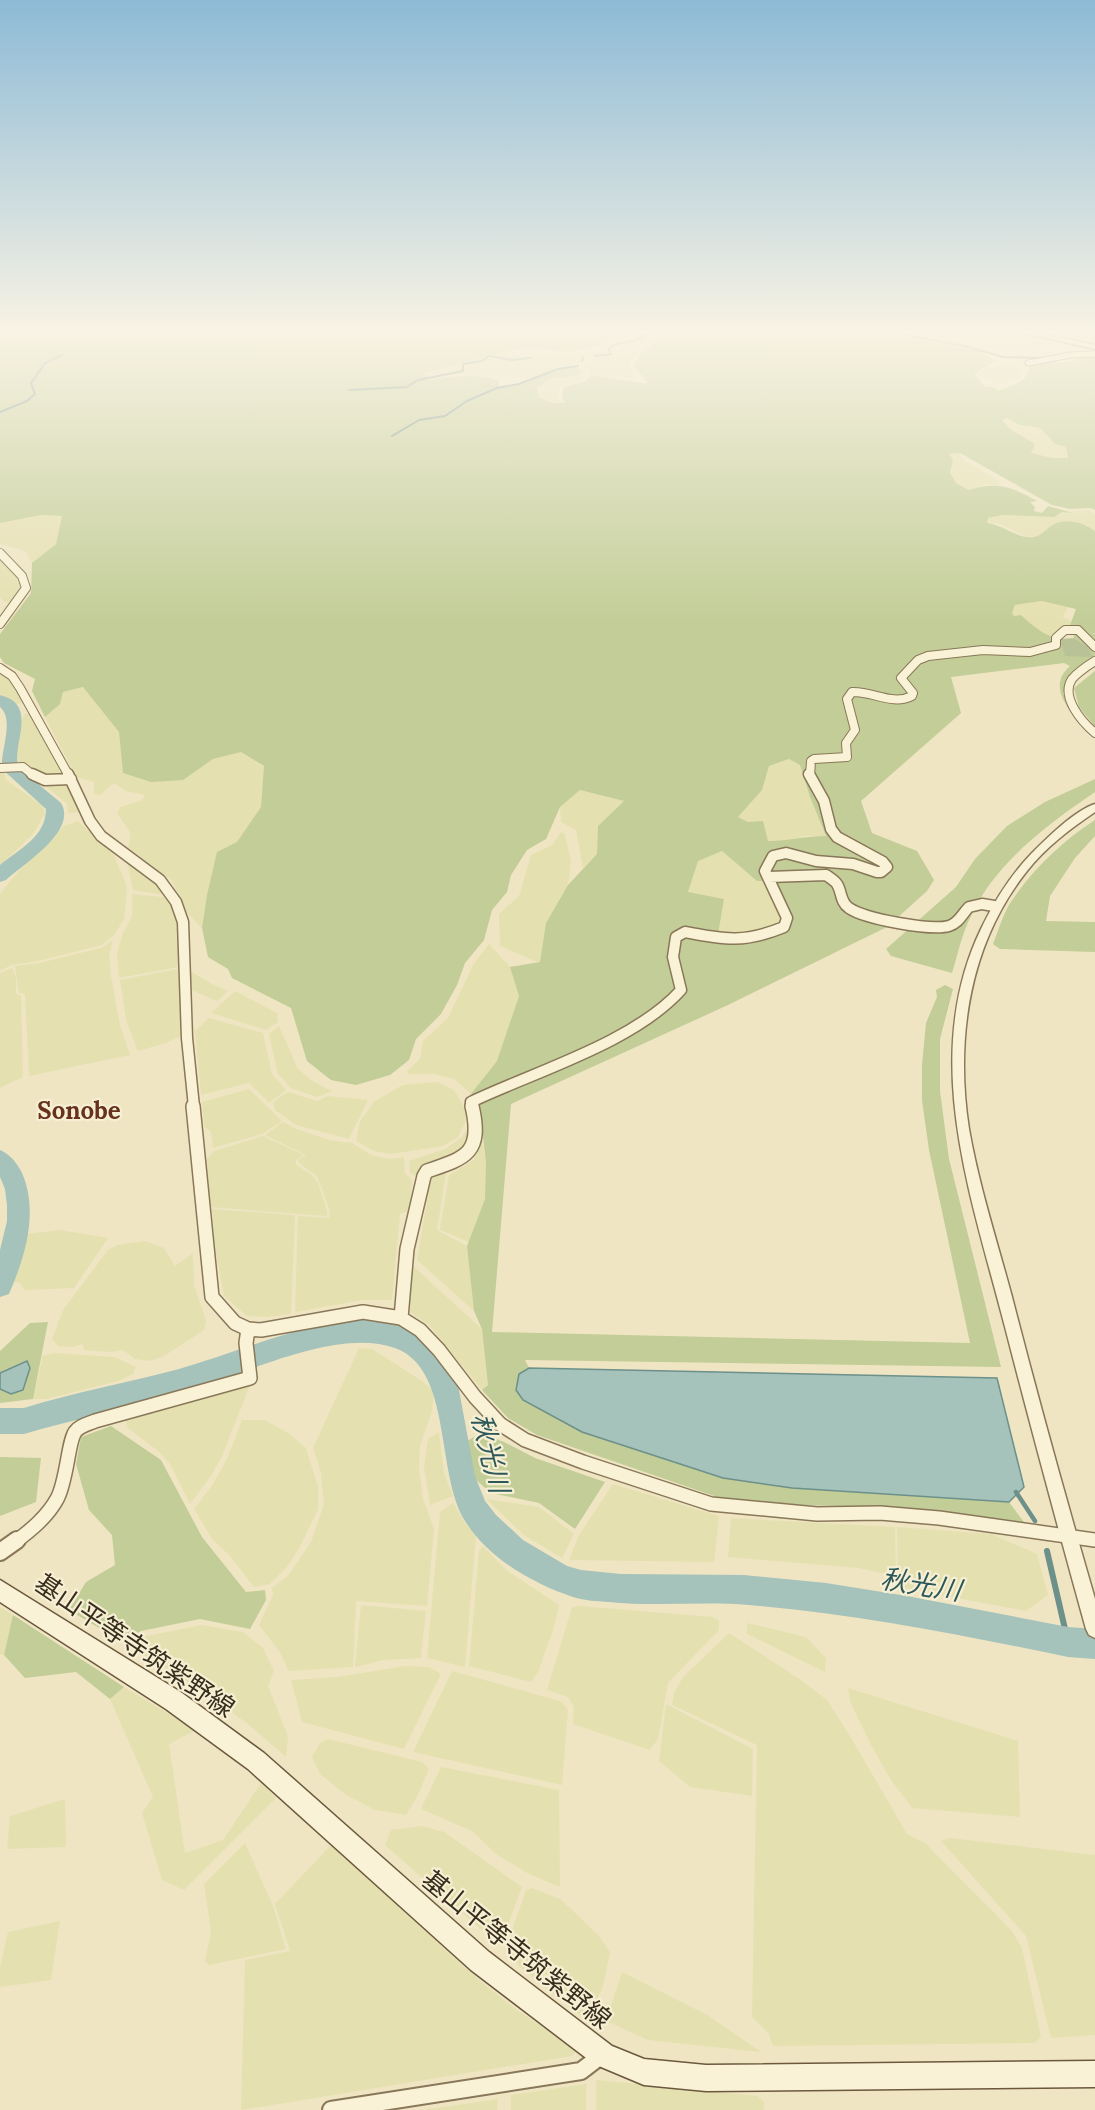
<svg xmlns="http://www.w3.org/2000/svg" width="1095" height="2110" viewBox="0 0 1095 2110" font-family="Lora,'Noto Sans JP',serif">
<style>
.farmland{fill:#e5e0b0}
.green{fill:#c2cd97;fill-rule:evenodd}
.cemetery{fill:#b9c296}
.water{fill:#a5c2bb;stroke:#6c908a;stroke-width:1.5}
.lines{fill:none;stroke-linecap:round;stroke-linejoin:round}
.stream-far2{stroke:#6c908a;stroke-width:2}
.stream-far1{stroke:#6c908a;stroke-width:4.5}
.stream{stroke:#6c908a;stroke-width:6}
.river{fill:#a5c2bb;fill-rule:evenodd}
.minor-far4-casing{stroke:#897759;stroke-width:7}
.minor-far3-casing{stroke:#897759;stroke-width:10}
.minor-far2-casing{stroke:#897759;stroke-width:13}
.minor-far1-casing{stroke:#897759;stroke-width:16}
.minor-casing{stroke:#897759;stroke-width:20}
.tertiary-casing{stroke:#897759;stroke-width:3}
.secondary-casing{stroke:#6b583d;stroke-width:3}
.minor-far4{stroke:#f9f2d6;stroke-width:5}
.minor-far3{stroke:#f9f2d6;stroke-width:8}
.minor-far2{stroke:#f9f2d6;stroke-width:10}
.minor-far1{stroke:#f9f2d6;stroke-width:13}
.minor{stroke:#f9f2d6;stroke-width:16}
.tertiary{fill:#f9f2d6;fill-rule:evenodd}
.secondary{fill:#f9f2d6;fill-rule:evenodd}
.labels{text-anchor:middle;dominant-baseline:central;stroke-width:4.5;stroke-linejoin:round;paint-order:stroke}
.quarter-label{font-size:24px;font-weight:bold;fill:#66321c;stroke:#f6efd3}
.near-street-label{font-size:26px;fill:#392d1e;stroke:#f6efd3}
.near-water-label{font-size:27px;font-style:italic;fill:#2d5859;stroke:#f6efd3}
</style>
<rect width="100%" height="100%" fill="#efe5c3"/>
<path class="farmland" d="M664 329H670L667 336 654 341 653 347 642 351 629 362 636 378H607L590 375 591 370 582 366 595 357 612 354V349L616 346 640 341Z
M942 329H998L1005 338H1034L1040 345V348H1007L995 351 992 349 1001 346 991 347 973 341 933 336Z
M603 345 606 352 604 354 591 356 579 364 557 368 532 378 454 375 428 380 424 373 527 347 567 352Z
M1003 364 1023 369 1019 378 998 385 978 375 985 369Z
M584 371 583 380 559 387 558 398 565 403H553L538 397 536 387 553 378 576 376Z
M1007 417 1020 425 1040 428 1055 444 1066 447 1068 458H1052L1031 453 1035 444 1010 429 1002 420Z
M960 453 963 460 1000 481 998 485 988 484 969 490 957 484 950 473 953 460 949 454Z
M1089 510 1095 514V531L1087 525H1052L1042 535 1026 537 1000 524 986 523 988 518 1003 515 1054 517 1062 512Z
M41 515 62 516 56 544 32 563 25 551 0 544V523Z
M0 557 11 566 21 582 19 592 14 601 5 602 0 598Z
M1042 601 1068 607 1063 617 1071 621 1069 628 1054 639 1038 632 1021 616H1014L1012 613 1015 605Z
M0 673 11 681 23 703 16 704 0 694Z
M83 687 119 732 123 773 183 780 213 759 241 752 264 767 261 807 237 842 207 895 202 928 186 912 172 881 128 847 131 834 117 813 121 807 142 800 145 795 126 791 114 783 100 795 94 794V782L76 777 45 717 60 704 63 692Z
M29 713 63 775 38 776 28 764 16 761 15 747 24 714Z
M789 759 800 765 810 797 826 836H805L790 841 768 842 748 822 738 817 762 790 769 766Z
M0 770H4L6 780 43 806 45 814 33 834 0 866Z
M67 783 81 812 68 813 67 804 43 784Z
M580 790 624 801 598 826 597 854 583 868 576 830 561 822 560 807Z
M78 821 114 855 127 887 124 919 115 934 102 945 38 961 11 965 0 971V894L15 875 64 826Z
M561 832 565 835 571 861 568 885 546 923 540 963 500 946 499 914 519 896 531 855 552 845Z
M722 851 757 881H774L793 919 788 928 761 938 718 934 688 892 698 861Z
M127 861 157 880 165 895 133 890Z
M132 894 163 897 172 905 178 920V967L119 978 117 954 122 935 132 916Z
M113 940 109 956 111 976 120 1025 130 1055 29 1076 25 994 19 993 15 966 39 963 101 948Z
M489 944 510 967 519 996 497 1062 471 1094 454 1079 435 1074H409L407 1071 420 1059 423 1041 448 1018 473 965Z
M12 968 16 977V994L21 996 23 1077 0 1088V973Z
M178 969 183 1035 166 1043 138 1051 126 1020 120 980Z
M190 971 214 985 228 991 217 1001 191 990Z
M235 991 277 1013 278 1022 266 1030 211 1013Z
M209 1018 263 1033 272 1074 286 1090 269 1103 249 1083 201 1095 195 1031Z
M279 1026 298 1069 314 1082 332 1091 317 1097 291 1088 278 1074 269 1034Z
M438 1082 454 1090 466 1110 465 1123 458 1137 443 1146 391 1154 374 1151 356 1141 360 1121 375 1101 403 1085Z
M249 1089 282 1121 262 1134 213 1148 211 1132 204 1126 202 1102Z
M288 1092 317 1101 328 1096 368 1100 349 1139 296 1125 275 1110 273 1102Z
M283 1122 294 1128 329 1140 352 1143 371 1155 388 1159 404 1157 405 1173 412 1180 410 1210 400 1214 392 1300H363L295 1312 298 1216 329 1218 330 1211 317 1176 300 1164 298 1160 306 1155 265 1135Z
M470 1125 468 1148 460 1156 429 1164 421 1168 418 1177 410 1173 409 1161 445 1149 461 1138Z
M263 1136 304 1155 296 1160V1165L311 1174 318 1183 327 1210V1216L210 1207 207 1159 214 1151Z
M482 1138 486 1162 485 1199 469 1242 440 1230 449 1175 474 1160Z
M446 1172 437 1230 467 1246 474 1311 417 1260 431 1177Z
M212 1209 295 1215 291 1314 268 1317 247 1316 224 1296 215 1248Z
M60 1230 108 1238 74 1288 24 1290 20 1283 9 1280 26 1234Z
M145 1241 164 1248 175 1266 193 1253 194 1285 206 1320 204 1330 164 1356 150 1361 135 1359 123 1350 111 1352 85 1350 82 1344 73 1347 58 1346 52 1339 63 1310 108 1250 118 1245Z
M413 1266 482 1329 488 1385 482 1390 429 1325 410 1312Z
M359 1348 372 1349 422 1381 434 1391 432 1411 420 1446 419 1468 423 1499 434 1529 427 1606 356 1601 353 1667 289 1671 279 1651 259 1625 273 1595 272 1588 288 1576 311 1542 324 1504 321 1473 313 1448Z
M54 1353 114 1357 136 1367 133 1374 118 1381 47 1399H33L43 1356Z
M251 1383 222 1456 211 1476 190 1504 170 1464 158 1451 128 1428 125 1418Z
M242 1420H265L288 1433 306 1448 318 1487V1509L300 1547 287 1567 270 1584 254 1587 230 1556 212 1539 194 1509 213 1484 227 1459Z
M439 1432 444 1473 453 1496 430 1505 424 1468 428 1439Z
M613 1484 719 1516 714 1562 569 1560 579 1535Z
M486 1499 539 1507 574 1534 562 1558 525 1536Z
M453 1503 465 1523 476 1535 465 1667 427 1658 440 1512Z
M731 1518 895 1527 896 1576 858 1568 728 1557Z
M897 1527 991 1534 1037 1554 1048 1595 1026 1611 898 1587Z
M483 1546 506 1570 559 1605 553 1630 538 1672 531 1682 469 1666 479 1551Z
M361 1605 426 1611 421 1658 384 1660 355 1667Z
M580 1606 713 1617 719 1621V1630L668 1683 658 1739 650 1750 573 1724 574 1707 568 1697 547 1690 572 1607Z
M0 1607 13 1615 4 1655 0 1654Z
M747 1623 806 1637 826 1658 825 1672 747 1634Z
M202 1625 243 1632 263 1648 274 1671 268 1686 288 1736 286 1757 248 1724 192 1684 131 1650 142 1637Z
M729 1633 801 1680 827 1700 850 1736 907 1834 925 1843 1012 1931 1022 1948 1041 2037 1035 2043 773 2046 769 2034 752 2017 757 1745 672 1705 674 1693 683 1677Z
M406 1666 429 1667 441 1674 404 1749 302 1722 291 1680 337 1677Z
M452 1671 560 1701 568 1709 562 1785 413 1752Z
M124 1687 196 1730 169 1744 185 1853 223 1840 261 1783 276 1798 184 1890 162 1880 142 1813 153 1797 110 1699Z
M848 1688 1018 1741 1020 1817 912 1808 891 1780 871 1745 851 1704Z
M666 1704 753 1749 752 1796 690 1787 659 1761Z
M328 1739 422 1762 429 1769 417 1797 406 1815 375 1810 346 1795 320 1774 312 1757 320 1743Z
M441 1767 559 1790 560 1887 529 1874 496 1854 472 1831 421 1809Z
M65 1799 66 1847 7 1849 10 1816Z
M422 1826 444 1832 522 1887 500 1946 385 1845 391 1830Z
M950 1838 1095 1855V2035L1051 2038 1026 1936 941 1841Z
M245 1843 273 1906 286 1949 209 1965 205 1961 211 1931 204 1884Z
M331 1845 478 1979 517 2010 570 2045 576 2052 572 2056 241 2110 245 1960 290 1951 275 1904Z
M532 1888 560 1899 571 1909 598 1935 610 1952 603 1987 587 2021 520 1967 505 1950 526 1890Z
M60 1921 51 1980 0 1987V1968L8 1932Z
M622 1972 709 2016 761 2052 648 2040 606 2021Z
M596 2080 758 2096 764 2102V2110H596Z
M586 2084V2110H511V2095Z
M498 2099 497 2110H423Z"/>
<path class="green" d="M0 329H618L612 331 611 338 603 345 567 352 527 347 424 373 428 380C452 377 474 373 498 380L499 388C506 387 512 387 519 385 538 380 566 359 584 371L576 376 553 378 537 387 538 397 553 403H565L562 395 564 387 586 381 590 375C610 379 628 380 648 384L634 365 642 351 652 347 654 341 667 336 670 329H851L981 351 995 361 974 374 986 387H993L998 391C1014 384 1027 384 1030 365L1074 361 1077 357 1095 355V510L1091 508 1070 509 1052 505 960 453 949 454 953 460 950 473 957 484 969 490C998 481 1012 487 1037 501L1030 502 1035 507 1034 511 1042 513 1048 506 1073 513 1062 512 1054 517 1003 515 988 518 987 523C1002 525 1013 535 1026 537 1038 539 1043 532 1051 526 1064 517 1083 522 1095 531V633L1092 634H1095V660L1092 657 1071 674 1063 693 1071 712C1060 697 1053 681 1070 666L1064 663 951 677 961 713 861 801 872 833 917 851 934 880 927 891 887 927 728 1005 511 1104 492 1332 970 1343 929 1150 922 1100V1065L926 1023 937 997 936 990 945 985 953 989 940 1039V1091L949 1159 1001 1367 525 1360 529 1368 519 1374 723 1478 792 1488 1009 1502 1026 1525 908 1508 805 1505 720 1498 537 1435 508 1418 482 1390 488 1385 482 1329 474 1311 467 1246 485 1199 486 1162 480 1111 471 1094 497 1061 519 996 510 967 540 962 546 923 568 885 597 854 598 826 624 801 580 790 560 807 546 839 527 850 511 875 507 892 492 910 484 940 465 963 457 985 441 1014 416 1039 409 1060 390 1075 356 1085 331 1080 307 1061 291 1008 232 978 228 969 208 957 202 928 207 895 217 852 237 842 261 807 264 766 241 752 213 759 183 780 151 782 123 773 119 732 83 687 63 692 60 704 45 717 32 691 35 679 4 663 0 657V634L31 593 32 563 56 544 62 516 41 515 0 523ZM1007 418 1020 425 1040 428 1055 444 1066 447 1068 458H1052L1031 453 1035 444 1010 429 1002 420ZM1042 601 1076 609 1069 628 1073 632 1074 638 1087 646C1055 638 1046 639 1021 615L1014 616 1012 613 1015 605ZM789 759 800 765 810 797 826 836C806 836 788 841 768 841L763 821 748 822 738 817 762 790 769 766ZM722 851 757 881H774L793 919 788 928 761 938 718 934 724 899 688 892 698 861Z
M1095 671V727L1079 707 1074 688Z
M1095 779V792C1048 824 995 863 971 916 962 933 958 954 952 973L891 956 886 949 956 887 975 859 1007 826 1045 802Z
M1095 820V836L1075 858 1050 896 1046 921 1095 922V952L1000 949 993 944C998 932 1002 917 1009 905 1031 871 1061 842 1095 820Z
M48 1322 33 1399 0 1403V1351L30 1323Z
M111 1426 161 1460 202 1537 246 1592 265 1590 266 1600 250 1629 200 1619 141 1631 124 1643 69 1610 86 1582 115 1565 112 1535 89 1510 76 1464 81 1437Z
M480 1433 504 1442 535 1458 605 1482 575 1529 539 1503 491 1493 475 1479 466 1442Z
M0 1457 41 1458 36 1502 0 1516Z
M13 1615 124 1687 110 1699 76 1672 25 1678 4 1655Z"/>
<path class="cemetery" d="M1074 638 1087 646 1093 657 1065 656 1060 639Z"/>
<path class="water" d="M27 1361 30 1368 23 1390 11 1394 0 1389V1373Z
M529 1368 997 1378 1024 1487 1009 1502 792 1488 723 1478 582 1432 523 1400 516 1390 519 1374Z"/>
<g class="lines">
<path class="stream-far2" d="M875 329 969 347 1003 357 1042 358
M595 356 611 354 609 349 613 345 636 340 660 329
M582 361 583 357
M349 390 407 387 418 380 463 371V364L482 361 489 356 512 360 531 358
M0 412 27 401 35 394 31 383 45 363 62 355
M392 436 419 420 445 416 467 401 497 388 519 384 558 369 578 366"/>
<path class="stream-far1" d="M1016 1492 1035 1521"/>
<path class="stream" d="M1047 1551 1068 1642"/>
<path class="river" d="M0 695C39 705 12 742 18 767L61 803C78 831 23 864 6 880L0 882V865C19 849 46 837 46 809L2 769C0 751 15 720 0 707Z
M0 1150C10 1154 17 1163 22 1173 39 1212 25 1257 9 1294L0 1297V1250L7 1221V1205L5 1189 0 1177Z
M376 1319 410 1328 430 1340 445 1356 458 1385 475 1476 485 1501 496 1515 523 1540 567 1566 581 1570 621 1574 744 1575 826 1583 907 1596 1068 1627 1095 1629V1659L1068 1657C962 1635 857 1614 749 1605 703 1601 656 1607 609 1602 597 1601 585 1601 573 1597 533 1584 488 1558 465 1521 435 1472 453 1369 395 1348 335 1326 236 1378 178 1395 127 1409 75 1419 24 1434H0V1408H24C75 1392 127 1383 179 1369 245 1350 306 1320 376 1319Z"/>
<defs>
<path id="minor-far4" d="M1056 329 1060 339
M1028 363 1071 355 1095 354"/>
<path id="minor-far3" d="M0 553 22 576 26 588 0 624
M1095 661C1087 666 1078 672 1072 679 1060 697 1082 722 1095 733
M0 668 12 676 20 688 69 776
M0 768 23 767 34 776
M810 776 811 761 814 759 847 757 846 743 855 730 847 699 852 692C873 691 892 706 912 696L913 693 901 678 918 660 928 656 983 650 1030 652 1056 645V638L1065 630H1078L1095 647"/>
<path id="minor-far2" d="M32 774 45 780 71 779
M68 774 90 821 101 836 160 880 176 902 183 922 187 1038 194 1107
M769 877 826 875C829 877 835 881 837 884 842 892 840 902 849 908 865 919 931 931 949 926 959 923 962 914 969 907L982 904 994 906
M472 1107 471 1102C536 1071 633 1043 681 990L673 957 676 937 685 932C726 940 745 943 784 927L787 918 765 871 773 856 786 853 816 861 853 864 877 872H881L887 867 883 862 837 837 831 829 824 801 809 774"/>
<path id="minor-far1" d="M193 1106 212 1297 235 1323 248 1329 261 1330 363 1312 401 1318 420 1330 439 1350 475 1397 500 1424 525 1440 583 1462 711 1504 817 1514 880 1513 939 1518 1095 1540
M401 1318 407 1249 424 1176 427 1171C466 1158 483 1153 472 1106
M15 1542C31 1530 47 1517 57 1499 67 1481 68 1442 75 1432 79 1426 88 1424 95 1421L250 1378 246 1343 248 1329"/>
<path id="minor" d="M0 1552 17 1540
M331 2110 581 2071 602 2055"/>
<path id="tertiary" d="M1095 804V812C1070 829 1046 847 1027 871 969 944 955 1039 969 1129 979 1186 997 1241 1012 1297 1038 1398 1066 1499 1095 1599V1638L1089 1635 1086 1629C1058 1528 1031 1428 1005 1327 972 1198 919 1058 981 929 994 902 1010 876 1031 854 1047 838 1074 811 1095 804Z"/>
<path id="secondary" d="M1006 329H1020L1095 345V349Z
M0 1580 182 1693 264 1753 489 1952 612 2046 644 2059 706 2065 1095 2061V2087L706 2091 644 2085 594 2064 471 1970 248 1769 166 1709 0 1602Z"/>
</defs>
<use href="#minor-far4" class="minor-far4-casing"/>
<use href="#minor-far3" class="minor-far3-casing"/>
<use href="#minor-far2" class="minor-far2-casing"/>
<use href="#minor-far1" class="minor-far1-casing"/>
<use href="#minor" class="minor-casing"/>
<use href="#tertiary" class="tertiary-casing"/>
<use href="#secondary" class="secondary-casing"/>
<use href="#minor-far4" class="minor-far4"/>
<use href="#minor-far3" class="minor-far3"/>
<use href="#minor-far2" class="minor-far2"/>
<use href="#minor-far1" class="minor-far1"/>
<use href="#minor" class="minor"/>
<use href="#tertiary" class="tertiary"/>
<use href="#secondary" class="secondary"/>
</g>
<linearGradient id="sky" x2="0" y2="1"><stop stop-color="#8dbad6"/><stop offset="0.53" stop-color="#f8f3e4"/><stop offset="1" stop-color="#f8f3e4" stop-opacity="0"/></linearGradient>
<rect width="1095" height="625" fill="url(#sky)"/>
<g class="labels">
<g class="quarter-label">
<text x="79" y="1110">Sonobe</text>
</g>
<g class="near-street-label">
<text transform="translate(135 1645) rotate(34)">基山平等寺筑紫野線</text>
<text transform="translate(517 1949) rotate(39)">基山平等寺筑紫野線</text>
</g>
<g class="near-water-label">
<text transform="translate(491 1453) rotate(76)">秋光川</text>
<text transform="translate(921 1584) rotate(9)">秋光川</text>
</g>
</g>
</svg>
